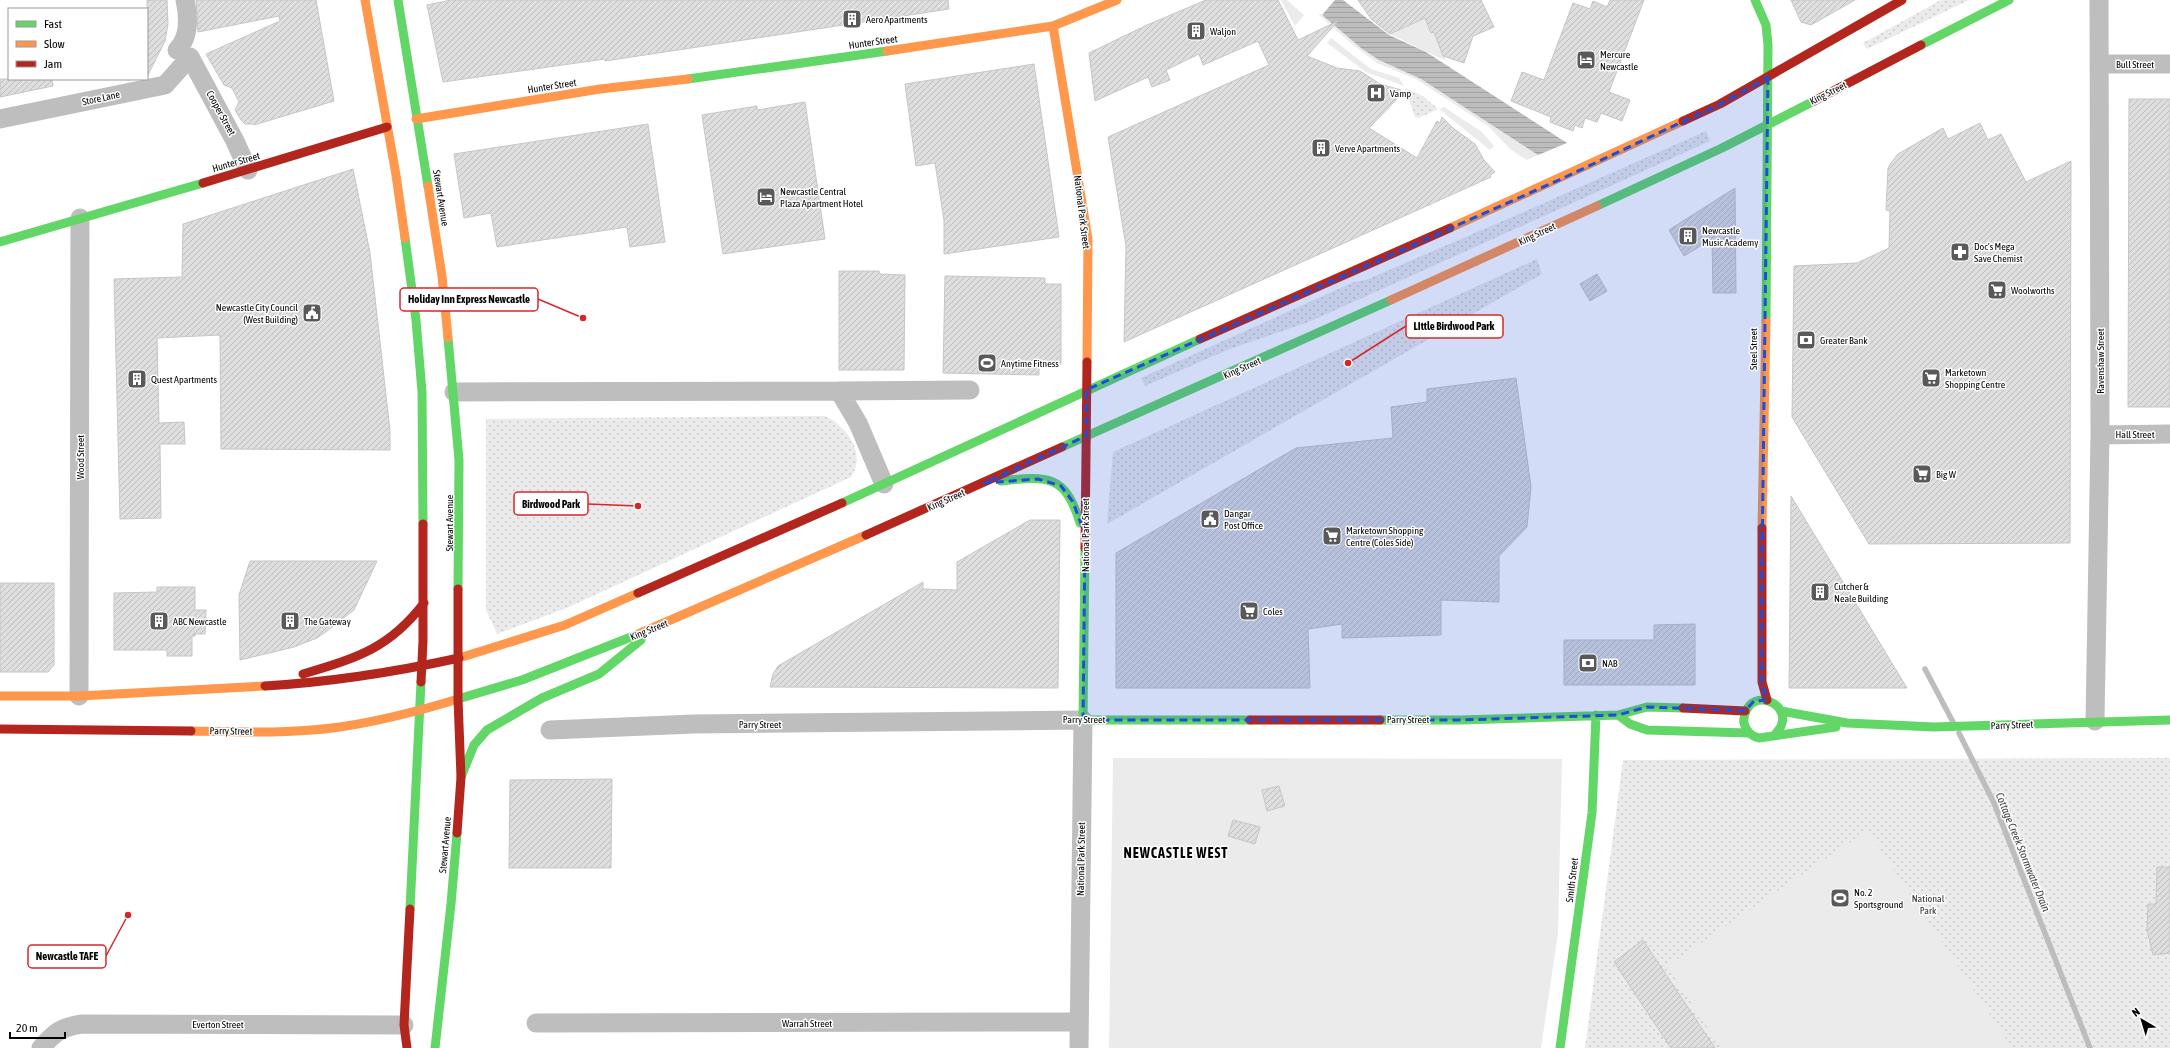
<svg xmlns="http://www.w3.org/2000/svg" width="2170" height="1048" viewBox="0 0 2170 1048" font-family="'Asap Condensed',sans-serif">
<style>
.grass{fill:url(#grass-dots)}
.garden{fill:#ebebeb}
.water{fill:url(#water-rules)}
.lines{fill:none;stroke-linecap:round;stroke-linejoin:round}
.stream{stroke:#bdbdbd;stroke-width:5.5}
.building{fill:url(#building-hatch);stroke:#c6c6c6}
.street{stroke:#bebebe;stroke-width:19}
.fast{stroke:#63d668;stroke-width:9}
.slow{stroke:#ff974d;stroke-width:9}
.jam{stroke:#b3261e;stroke-width:9}
.marked{fill:#1d4ed8;fill-opacity:0.2;stroke:#1d4ed8;stroke-width:3;stroke-dasharray:8 5;stroke-linejoin:round}
.labels{text-anchor:middle;dominant-baseline:central;stroke-width:3;stroke-linejoin:round;paint-order:stroke}
.poi-label{font-size:10px;fill:#000;stroke:#fff;text-anchor:start}
.street-label{font-size:10px;fill:#000;stroke:#fff}
.park-label{font-size:10px;fill:#313131;stroke:#fff}
.water-label{font-size:11px;font-style:italic;fill:#424242;stroke:#fff}
.district-label{font-size:14px;font-weight:bold;letter-spacing:1px;fill:#000;stroke:#fff}
.leader{fill:none;stroke:#d62828;stroke-width:1.5}
.callout-dot{fill:#d62828;stroke:#fff;stroke-width:1.5}
.callout{fill:#fff;stroke:#d62828;stroke-width:1.5}
.callout-label{font-size:11px;text-anchor:middle;font-weight:bold;fill:#000}
</style>
<defs>
<pattern id="grass-dots" width="8" height="8" patternUnits="userSpaceOnUse"><rect width="8" height="8" fill="#ebebeb"/><path d="M2 2h.1M6 6h.1" fill="none" stroke="#c8c8c8" stroke-width="1.8" stroke-linecap="round"/></pattern>
<pattern id="water-rules" width="6" height="5" patternUnits="userSpaceOnUse"><rect width="6" height="5" fill="#bdbdbd"/><path d="M0 2.5h6" fill="none" stroke="#a1a1a1"/></pattern>
<pattern id="building-hatch" width="6" height="6" patternUnits="userSpaceOnUse"><rect width="6" height="6" fill="#dedede"/><path d="M-1 1l2-2M0 6l6-6M5 7l2-2" fill="none" stroke="#bdbdbd"/></pattern>
</defs>
<rect width="100%" height="100%" fill="#fff"/>
<path class="grass" d="M1941 0H1969L1867 49 1863 43Z
M1405 88 1423 96 1438 109 1419 118 1415 117Z
M1706 131 1710 141 1311 321 1227 350 1145 386 1141 378 1354 282 1366 280 1526 211Z
M1537 259 1542 274 1107 524 1113 452Z
M825 416C847 426 867 454 851 477L569 607 497 634 486 610V419Z
M2170 758V1048H1585L1623 760Z"/>
<path class="garden" d="M1281 0H1287L1304 15 1295 26Z
M1320 14 1361 48 1421 79 1538 155 1527 160 1511 150 1488 126 1416 79 1377 63 1352 44 1319 15Z
M1425 18 1431 33 1434 32 1446 61 1390 34Z
M1331 38 1371 69 1399 78 1404 86 1366 72 1327 43Z
M1444 107 1482 132 1494 146 1490 150 1439 109Z
M1113 758 1562 759 1558 933 1541 1048H1109Z
M1868 830 2012 1048H1721L1667 966Z"/>
<path class="water" d="M1335 0H1343L1389 35 1426 52 1567 143 1538 155 1421 79 1379 60 1361 48 1322 15Z"/>
<g class="lines">
<path class="stream" d="M1925 669 1953 722
M1959 733 1994 803 2090 1048"/>
</g>
<path class="building" d="M147 0H167L168 24 165 41 147 77Z
M196 0H316L334 101 254 125 253 124H245L241 120 235 110 239 102 232 88 224 85 206 54 280 21 279 16 198 32Z
M451 0H948L949 9 605 61V59L443 82 427 5Z
M1206 0H1278L1298 40 1338 21 1307 56 1337 68 1360 71 1380 84 1401 90 1396 95 1398 98 1369 128 1417 158 1437 121 1440 123 1442 117 1453 128 1475 144 1484 160 1495 172 1490 175 1491 177 1124 342 1126 246 1108 137 1269 65 1258 41 1203 65 1199 54 1166 70 1170 80 1152 87 1148 77 1095 101 1089 53 1147 25Z
M1358 0H1481L1494 27 1473 36 1464 63 1443 56 1434 32 1431 33 1425 18 1390 34 1371 19Z
M1610 0H1644L1609 92 1630 100 1622 121 1601 113 1597 122 1585 118 1582 128 1575 125 1573 131 1550 122 1551 117 1511 101 1522 72 1544 80 1573 3 1590 9 1593 1 1607 7Z
M1791 0H1855L1811 25 1801 22Z
M1034 64 1059 237 944 254V220L935 163 916 166 905 84Z
M0 79H52L53 86 0 97Z
M2129 99H2170V407H2128Z
M805 102 825 239 723 254 702 115 757 106V110Z
M1980 123 1988 140 2001 134 2026 182 2071 161 2070 543 1869 544 1792 417 1794 266 1857 263 1889 248 1890 211 1886 210 1888 168 1891 163 1898 154 1943 128 1948 139Z
M648 124 665 242 630 247 627 227 497 247 491 213 464 218 454 154Z
M353 169 370 253 390 431V450L221 449 220 335 157 338 159 423 184 422 185 444H160L161 518 120 519 114 279 182 277 183 224Z
M1735 188 1736 293H1713L1712 239 1684 256 1669 230Z
M839 271H879L880 274 905 275 904 370H839Z
M1597 274 1607 291 1590 301 1580 284Z
M945 276 1045 278V284H1061V364H1039V375L943 373Z
M1516 378 1531 487 1527 527 1499 556V602L1441 600V635L1342 638V624L1308 629 1310 688H1116V553L1296 448 1393 438 1391 407 1427 402V389Z
M1791 496 1907 688H1789Z
M1030 520H1060L1058 688 770 687 773 674 778 666 923 582V589L957 590V562Z
M250 561H377L354 610 327 631 317 638 294 647 240 660 239 595Z
M0 583H54V665L48 672H0Z
M157 587H195V610H206L205 634H195V636H192V656H167V650H114V593L157 592Z
M1695 624V685H1564V640H1654V625Z
M612 779 611 868H509L510 780Z
M1279 786 1285 806 1267 811 1262 790Z
M1233 820 1260 827 1255 844 1228 836Z
M2157 867H2170V953L2153 955 2147 930 2148 904H2156Z
M1643 940 1715 1048H1671L1614 962Z"/>
<g class="lines">
<path class="street" d="M177 50C190 37 189 18 185 0
M2101 64H2170
M0 119 165 85 190 57 235 141 248 170
M839 391 970 390
M454 392 839 391 858 423 884 484
M2100 435 2170 434
M79 696 80 218
M2095 721 2100 435 2099 0
M550 730 694 724 1083 720 1079 1048
M536 1023 1079 1022
M41 1048C55 1032 61 1027 82 1024L404 1025"/>
<path class="fast" d="M398 0 428 186
M1755 0 1766 25 1768 45 1766 321
M1921 45 2009 0
M688 79 887 51
M1597 206 1722 148 1814 101
M405 238 416 320 422 392 423 524
M0 242 203 183
M448 338 459 460 458 589
M1062 447 1391 300
M1001 481C1048 476 1065 474 1080 523
M842 503 1200 339
M1085 548 1083 720H1250
M458 699 522 680 636 635
M1781 711 1847 723 1934 727 2170 720
M1618 715 1630 724 1647 730 1748 733
M1380 720H1461L1618 715 1647 707 1683 708
M1774 736C1776 733 1780 729 1781 726 1791 704 1753 687 1745 714 1744 718 1743 720 1744 723 1746 731 1751 736 1759 738L1836 727
M461 777 474 745 487 730 542 698 599 674 641 640
M410 909 421 682
M435 1048 451 904 457 833
M1560 1048 1592 813 1596 715"/>
<path class="slow" d="M365 0 396 175 405 238
M1053 26 1088 239 1087 362
M887 51 1053 26 1117 0
M416 119 600 89 688 79
M428 186 442 276 448 338
M1450 228 1683 121
M1391 300 1597 206
M1762 528 1766 321
M636 635 866 535
M459 658 565 625 638 593
M0 696H79L265 686
M191 731C240 732 291 734 340 727 380 721 419 711 458 699"/>
<path class="jam" d="M1814 101 1921 45
M1683 121 1720 104 1902 0
M203 183 387 127
M1200 339 1450 228
M1762 528V682L1767 700
M866 535 1062 447
M1085 548 1087 362
M638 593 842 503
M303 674C356 658 389 649 424 603
M421 682 423 641V524
M265 686C331 682 395 672 459 658
M1683 708 1745 711
M1250 720H1380
M0 729 191 731
M457 833 461 777 458 699V589
M407 1048 404 1025 410 909"/>
</g>
<path class="marked" d="M1768 77 1762 566V682L1767 700 1754 701 1745 711 1647 707 1618 715 1461 720H1083L1085 535 1073 502 1061 486 1038 479 984 483 1086 436V390L1559 180 1720 104Z"/>
<defs>
<symbol id="building-square" viewBox="-11 -11 22 22"><rect x="-9" y="-9" width="18" height="18" rx="4" fill="#595959" stroke="#fff"/><path d="M-4-6H4V6H1V3H-1V6H-4ZM-2.5-4.3h1.7v1.8h-1.7ZM.8-4.3h1.7v1.8H.8ZM-2.5-1h1.7V.8h-1.7ZM.8-1h1.7V.8H.8Z" fill="#fff"/></symbol>
<symbol id="hotel-square" viewBox="-11 -11 22 22"><rect x="-9" y="-9" width="18" height="18" rx="4" fill="#595959" stroke="#fff"/><path d="M-6-4.5h1.5V1H6V5H4.5V3h-9V5H-6ZM-4 0a1.8 1.8 0 1 1 3.6 0ZM.5 0V-2.5h3Q6-2.5 6 0Z" fill="#fff"/></symbol>
<symbol id="hospital-square" viewBox="-11 -11 22 22"><rect x="-9" y="-9" width="18" height="18" rx="4" fill="#595959" stroke="#fff"/><path d="M-5-5h3v3.5h4V-5h3V5h-3V1.5h-4V5h-3Z" fill="#fff"/></symbol>
<symbol id="pharmacy-square" viewBox="-11 -11 22 22"><rect x="-9" y="-9" width="18" height="18" rx="4" fill="#595959" stroke="#fff"/><path d="M-2-6h4v4h4v4h-4v4h-4v-4h-4v-4h4Z" fill="#fff"/></symbol>
<symbol id="supermarket-square" viewBox="-11 -11 22 22"><rect x="-9" y="-9" width="18" height="18" rx="4" fill="#595959" stroke="#fff"/><path d="M-6-5.5h2.5l.6 2H6L4.5 2H-2.5L-4.4-4H-6ZM-1.5 3.2a1.3 1.3 0 1 0 .1 0ZM3 3.2a1.3 1.3 0 1 0 .1 0Z" fill="#fff"/></symbol>
<symbol id="civic-square" viewBox="-11 -11 22 22"><rect x="-9" y="-9" width="18" height="18" rx="4" fill="#595959" stroke="#fff"/><path d="M-.6-6.5H3V-4.5H.6V-3L4-1V1h2V6H-6V1h2V-1L-.6-3ZM-1.2 2.5V6h2.4V2.5Z" fill="#fff"/></symbol>
<symbol id="bank-square" viewBox="-11 -11 22 22"><rect x="-9" y="-9" width="18" height="18" rx="4" fill="#595959" stroke="#fff"/><path d="M-6-4H6V4H-6ZM0-2.3a2.3 2.3 0 1 0 0 4.6a2.3 2.3 0 1 0 0-4.6Z" fill="#fff"/></symbol>
<symbol id="stadium-square" viewBox="-11 -11 22 22"><rect x="-9" y="-9" width="18" height="18" rx="4" fill="#595959" stroke="#fff"/><path d="M0-5a6.5 5 0 1 0 0 10a6.5 5 0 1 0 0-10ZM-3.5-1.8h7v3.6h-7Z" fill="#fff"/></symbol>
</defs>
<g fill-rule="evenodd">
<use href="#building-square" x="841" y="8" width="22" height="22"/>
<use href="#building-square" x="1185" y="20" width="22" height="22"/>
<use href="#hotel-square" x="1575" y="49" width="22" height="22"/>
<use href="#hospital-square" x="1365" y="82" width="22" height="22"/>
<use href="#building-square" x="1310" y="137" width="22" height="22"/>
<use href="#hotel-square" x="755" y="186" width="22" height="22"/>
<use href="#building-square" x="1677" y="225" width="22" height="22"/>
<use href="#pharmacy-square" x="1949" y="241" width="22" height="22"/>
<use href="#supermarket-square" x="1986" y="279" width="22" height="22"/>
<use href="#civic-square" x="301" y="302" width="22" height="22"/>
<use href="#bank-square" x="1795" y="329" width="22" height="22"/>
<use href="#stadium-square" x="976" y="352" width="22" height="22"/>
<use href="#supermarket-square" x="1920" y="367" width="22" height="22"/>
<use href="#building-square" x="126" y="368" width="22" height="22"/>
<use href="#supermarket-square" x="1911" y="463" width="22" height="22"/>
<use href="#civic-square" x="1199" y="508" width="22" height="22"/>
<use href="#supermarket-square" x="1321" y="525" width="22" height="22"/>
<use href="#building-square" x="1809" y="581" width="22" height="22"/>
<use href="#supermarket-square" x="1238" y="600" width="22" height="22"/>
<use href="#building-square" x="148" y="610" width="22" height="22"/>
<use href="#building-square" x="279" y="610" width="22" height="22"/>
<use href="#bank-square" x="1577" y="652" width="22" height="22"/>
<use href="#stadium-square" x="1829" y="887" width="22" height="22"/>
</g>
<g class="labels">
<g class="poi-label">
<text x="866" y="19">Aero Apartments</text>
<text x="1210" y="31">Waljon</text>
<text x="1600" y="54">Mercure<tspan x="1600" dy="12">Newcastle</tspan></text>
<text x="1390" y="93">Vamp</text>
<text x="1335" y="148">Verve Apartments</text>
<text x="780" y="191">Newcastle Central<tspan x="780" dy="12">Plaza Apartment Hotel</tspan></text>
<text x="1702" y="230">Newcastle<tspan x="1702" dy="12">Music Academy</tspan></text>
<text x="1974" y="246">Doc’s Mega<tspan x="1974" dy="12">Save Chemist</tspan></text>
<text x="2011" y="290">Woolworths</text>
<text x="298" y="307" text-anchor="end">Newcastle City Council<tspan x="298" dy="12">(West Building)</tspan></text>
<text x="1820" y="340">Greater Bank</text>
<text x="1001" y="363">Anytime Fitness</text>
<text x="1945" y="372">Marketown<tspan x="1945" dy="12">Shopping Centre</tspan></text>
<text x="151" y="379">Quest Apartments</text>
<text x="1936" y="474">Big W</text>
<text x="1224" y="513">Dangar<tspan x="1224" dy="12">Post Office</tspan></text>
<text x="1346" y="530">Marketown Shopping<tspan x="1346" dy="12">Centre (Coles Side)</tspan></text>
<text x="1834" y="586">Cutcher &amp;<tspan x="1834" dy="12">Neale Building</tspan></text>
<text x="1263" y="611">Coles</text>
<text x="173" y="621">ABC Newcastle</text>
<text x="304" y="621">The Gateway</text>
<text x="1602" y="663">NAB</text>
<text x="1854" y="892">No. 2<tspan x="1854" dy="12">Sportsground</tspan></text>
</g>
<g class="street-label">
<text transform="translate(873 42) rotate(-8)">Hunter Street</text>
<text x="2135" y="64">Bull Street</text>
<text transform="translate(552 86) rotate(-9)">Hunter Street</text>
<text transform="translate(1828 93) rotate(-27)">King Street</text>
<text transform="translate(101 98) rotate(-12)">Store Lane</text>
<text transform="translate(221 113) rotate(61)">Cooper Street</text>
<text transform="translate(236 162) rotate(-16)">Hunter Street</text>
<text transform="translate(441 198) rotate(81)">Stewart Avenue</text>
<text transform="translate(1082 212) rotate(83)">National Park Street</text>
<text transform="translate(1537 234) rotate(-25)">King Street</text>
<text transform="translate(1753 349) rotate(-90)">Steel Street</text>
<text transform="translate(2100 361) rotate(-90)">Ravenshaw Street</text>
<text transform="translate(1242 368) rotate(-24)">King Street</text>
<text x="2135" y="434">Hall Street</text>
<text transform="translate(80 457) rotate(-90)">Wood Street</text>
<text transform="translate(946 500) rotate(-24)">King Street</text>
<text transform="translate(449 523) rotate(-90)">Stewart Avenue</text>
<text transform="translate(1085 535) rotate(-90)">National Park Street</text>
<text transform="translate(649 630) rotate(-22)">King Street</text>
<text x="1084" y="719">Parry Street</text>
<text x="1408" y="719">Parry Street</text>
<text x="760" y="724">Parry Street</text>
<text transform="translate(2012 725) rotate(-2)">Parry Street</text>
<text transform="translate(231 731) rotate(1)">Parry Street</text>
<text transform="translate(445 845) rotate(-85)">Stewart Avenue</text>
<text transform="translate(1081 859) rotate(-89)">National Park Street</text>
<text transform="translate(1572 880) rotate(-83)">Smith Street</text>
<text x="807" y="1023">Warrah Street</text>
<text x="218" y="1024">Everton Street</text>
</g>
<g class="park-label">
<text x="1928" y="898">National<tspan x="1928" dy="12">Park</tspan></text>
</g>
<g class="water-label">
<text transform="translate(2023 852) rotate(68)">Cottage Creek Stormwater Drain</text>
</g>
<g class="district-label">
<text x="1176" y="853">NEWCASTLE WEST</text>
</g>
</g>
<path class="leader" d="M583 318L538 299M1348 363L1406 326M638 506L588 504M128 915L106 956"/>
<g class="callout-dot">
<circle cx="583" cy="318" r="4"/>
<circle cx="1348" cy="363" r="4"/>
<circle cx="638" cy="506" r="4"/>
<circle cx="128" cy="915" r="4"/>
</g>
<g class="callout">
<rect x="400" y="288" width="138" height="23" rx="4"/>
<rect x="1406" y="315" width="97" height="23" rx="4"/>
<rect x="514" y="492" width="74" height="23" rx="4"/>
<rect x="28" y="945" width="78" height="23" rx="4"/>
</g>
<g class="callout-label">
<text x="469" y="303">Holiday Inn Express Newcastle</text>
<text x="1454" y="330">LIttle Birdwood Park</text>
<text x="551" y="508">Birdwood Park</text>
<text x="67" y="960">Newcastle TAFE</text>
</g>
<rect x="8" y="8" width="140" height="72" fill="#ffffff" stroke="#999999"/>
<rect x="16" y="21" width="20" height="6" fill="#63d668" stroke="#999999"/>
<text x="44" y="28" font-size="12" fill="#000000">Fast</text>
<rect x="16" y="41" width="20" height="6" fill="#ff974d" stroke="#999999"/>
<text x="44" y="48" font-size="12" fill="#000000">Slow</text>
<rect x="16" y="61" width="20" height="6" fill="#b3261e" stroke="#999999"/>
<text x="44" y="68" font-size="12" fill="#000000">Jam</text>
<g transform="translate(2142 1020) rotate(322)" stroke="#ffffff" stroke-width="3" paint-order="stroke">
<path d="M0-3L7 15L0 10L-7 15Z" fill="#000000"/>
<text y="-6" font-size="11" font-weight="bold" text-anchor="middle" fill="#000000">N</text>
</g>
<path d="M10 1032v6h55v-6" fill="none" stroke="#000000" stroke-width="2"/>
<text x="16" y="1032" font-size="12" fill="#000000" stroke="#ffffff" stroke-width="3" paint-order="stroke">20 m</text>
</svg>
